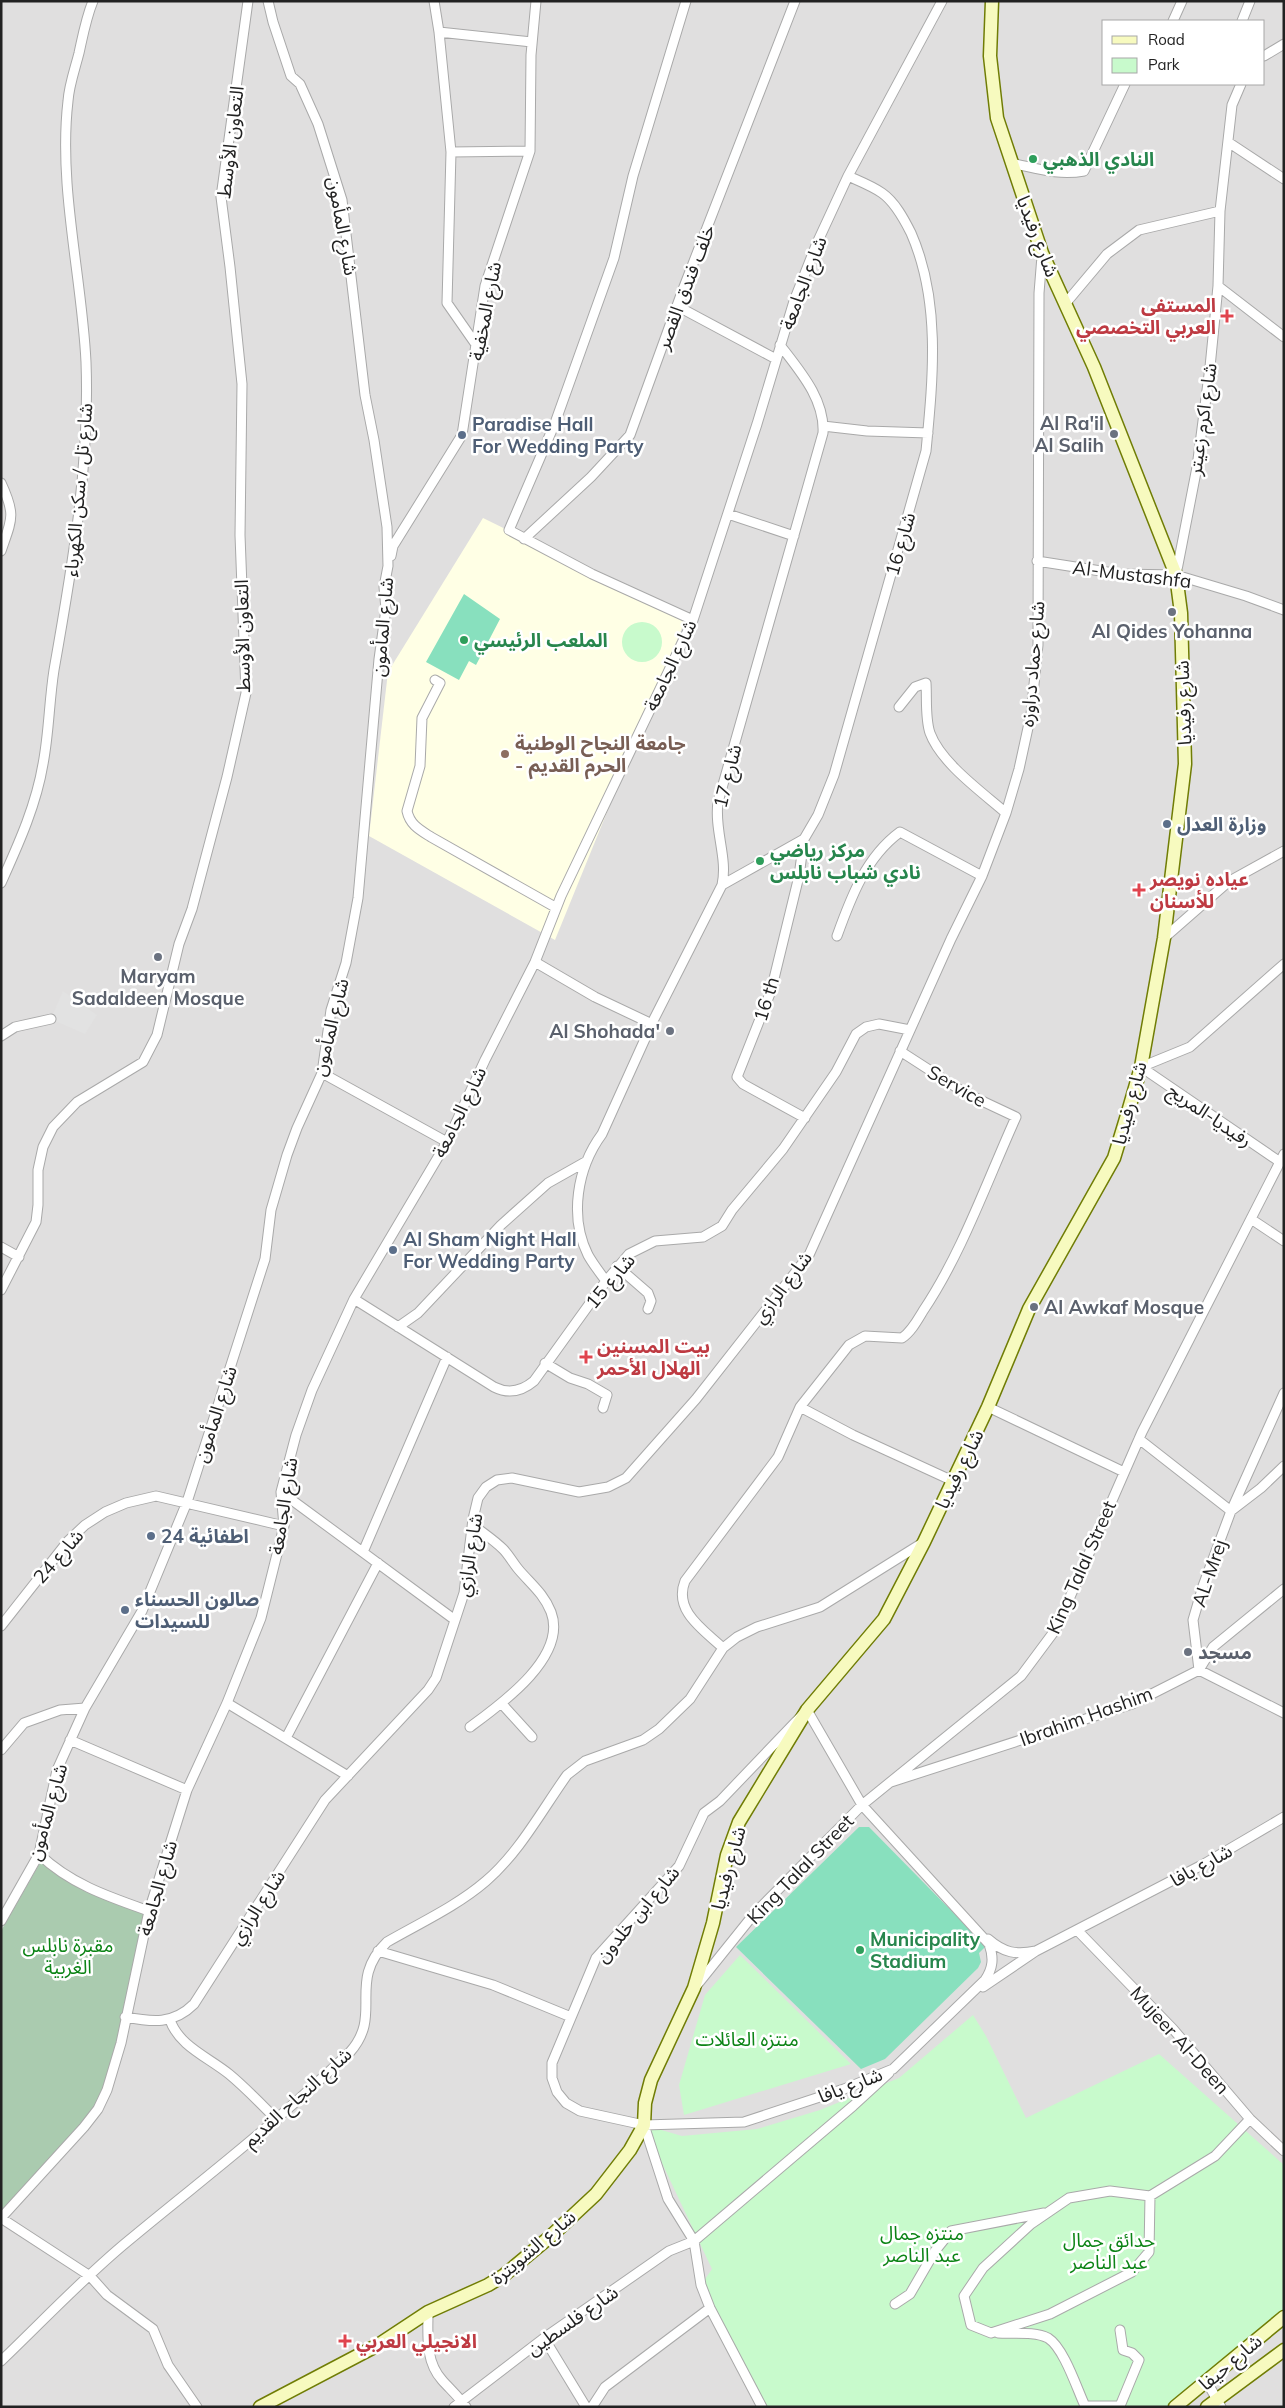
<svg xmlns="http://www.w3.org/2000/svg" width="1285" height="2408" viewBox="0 0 1285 2408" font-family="Mulish,'Noto Sans Arabic',sans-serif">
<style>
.residential{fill:#e0dfdf;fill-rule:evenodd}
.education{fill:#ffffe5}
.cemetery{fill:#aacbaf}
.park{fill:#c8facc}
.pitch{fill:#88e0be}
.parking{fill:#e2e2e2}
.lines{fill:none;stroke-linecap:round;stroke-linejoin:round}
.street-casing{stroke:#a9a9a9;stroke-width:11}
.secondary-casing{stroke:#707d05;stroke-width:15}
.street{stroke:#fff;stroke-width:9}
.secondary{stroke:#f7fabf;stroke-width:12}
.leisure-dot{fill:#2e9e5b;stroke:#fff;stroke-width:2}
.health-dot{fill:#e0444e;stroke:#fff;stroke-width:2}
.worship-dot{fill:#6b7280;stroke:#fff;stroke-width:2}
.service-dot{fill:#5c6f8a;stroke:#fff;stroke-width:2}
.education-dot{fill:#8d6e63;stroke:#fff;stroke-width:2}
.labels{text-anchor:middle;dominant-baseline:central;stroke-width:5;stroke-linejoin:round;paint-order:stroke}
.street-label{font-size:19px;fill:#222;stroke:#fff}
.leisure-label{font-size:19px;font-weight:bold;fill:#27864d;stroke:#fff;text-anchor:start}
.health-label{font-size:19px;font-weight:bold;fill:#be3a42;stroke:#fff;text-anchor:start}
.worship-label{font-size:19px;font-weight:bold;fill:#5b616d;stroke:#fff;text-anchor:end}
.service-label{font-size:19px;font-weight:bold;fill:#4e5e75;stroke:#fff;text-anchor:start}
.education-label{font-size:19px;font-weight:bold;fill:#785e54;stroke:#fff;text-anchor:start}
.park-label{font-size:19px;fill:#0c8416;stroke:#fff}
</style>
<rect width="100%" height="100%" fill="#f2efe9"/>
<path class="residential" d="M1 1H1284V2407H1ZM1104 21H1264V84H1104Z"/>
<path class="education" d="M483 518 686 618 555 940 369 836 388 672Z"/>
<path class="cemetery" d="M41 1861C70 1887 107 1900 144 1913 131 1977 123 2046 97 2106L1 2212V1931Z"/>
<path class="park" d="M622 642a20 20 0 1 1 40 0a20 20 0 1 1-40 0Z
M740 1955 851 2064 684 2115 679 2085 705 1995Z
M973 2015 986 2036 1026 2118 1159 2054 1284 2165V2314L1168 2407H762L701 2285 712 2269 644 2125 682 2136 757 2129 820 2110 899 2078Z"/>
<path class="pitch" d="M464 594 500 619 476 665 469 661 459 680 426 662Z
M859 1827H869L986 1946 979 1953 981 1962 978 1968 885 2059 861 2069 736 1947Z"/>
<path class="parking" d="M63 991 97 1015 85 1034 51 1019Z"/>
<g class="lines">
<defs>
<path id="street" d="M434 1 439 32 451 152 447 303 477 346
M686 1 633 176 614 258 555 423 509 530 592 574 693 620
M1173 21 1182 1
M1242 21 1250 1
M439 32 532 42
M1264 56 1284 44
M1228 142 1284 179
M451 152 530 151
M1011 163C1036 168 1058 176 1084 171L1125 84
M1218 286 1284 337
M1065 304 1107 254 1139 230 1220 211
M677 306 776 359
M823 426 867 431 928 433
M1 483C16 515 12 519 1 551
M728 514 794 536
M524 539 591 477 630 435 682 292 795 1
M391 556 393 546 462 435 485 286 530 151 531 55 536 1
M1037 561 1120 574 1176 575 1246 596 1284 610
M1176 575 1197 467 1210 367 1218 286 1220 211 1232 105 1241 84
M435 680 440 683 422 718 420 766 407 811C410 825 420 830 431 837L555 907
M899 707 915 687 926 683C927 698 925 719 930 733 941 763 982 792 1006 813
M804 839 799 876 771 991 737 1077 743 1084 805 1118
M1 883C18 845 36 806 43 764 49 733 49 702 54 670 72 568 90 466 86 362 82 277 58 186 68 101 69 85 75 69 79 53 83 35 86 18 93 1
M722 885 804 839 818 815 834 775 926 451C933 378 941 301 911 233 904 219 895 202 882 193 872 186 859 181 848 176
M837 936C851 897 866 857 900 832L982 876
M1164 938 1228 882 1284 851
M535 962 595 997 652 1024
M1 1036 15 1027 51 1019
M1141 1067 1190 1047 1284 964
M1141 1067 1280 1162
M322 1073 447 1142
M1251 1219 1284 1241
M1 1247 19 1257
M617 1266 648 1293 651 1301 648 1309
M606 1281C600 1273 593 1264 588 1255 569 1217 577 1168 602 1134L654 1019 722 885C728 858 714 830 718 802L823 433C825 399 799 370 780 345
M1 1290 36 1222 38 1205V1170L43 1147 53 1127 77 1102 143 1062 157 1035 179 944 192 909 227 777 246 693 240 535 242 384 230 267 221 197 248 1
M354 1299 494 1387C508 1394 521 1392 534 1381L606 1281 629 1254 655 1241 703 1237 722 1226 732 1210 783 1149 836 1072 856 1034 866 1027 879 1024 910 1030
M398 1327 418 1313 501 1225 548 1183 587 1161
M545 1363 570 1378 588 1384 607 1395 603 1408
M1284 1393 1231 1511 1203 1586 1193 1620 1199 1670 1284 1713
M800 1407 853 1435 953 1481
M988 1407 1124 1472
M1139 1439 1231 1511 1261 1488 1284 1466
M281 1492 455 1620
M363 1552 447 1357
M1 1626 68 1541 85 1525 105 1512 126 1503 156 1496 284 1526
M723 1648C704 1630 673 1611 685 1581L778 1457 800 1407 849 1345 865 1336 902 1338C911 1332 917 1321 923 1311 962 1253 987 1181 1016 1117L965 1093 900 1051
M227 1703 348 1776
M502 1704 532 1737
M807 1710 862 1805 989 1944C994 1958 993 1968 985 1980L893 2069 844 2089 744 2122 644 2125 580 2111 566 2103 557 2092 552 2078V2063L596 1958 679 1866 704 1813 720 1801Z
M470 1727C500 1705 568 1657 551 1612 544 1594 531 1584 519 1570 513 1563 509 1555 503 1549 494 1540 483 1533 473 1525
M286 1738 378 1563
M70 1740 187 1790
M1 1750 24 1723 60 1710 85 1708
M891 1782 1132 1704 1199 1670 1213 1647 1284 1589
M39 1854C70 1884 109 1897 149 1911
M1 1921 39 1854 57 1770 85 1708 142 1611 187 1502 265 1259 271 1210 287 1155 297 1128 322 1073 331 1010 346 963 358 898 379 659 386 609 384 587 388 566 387 527 374 440 365 395 342 200 318 124 300 84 291 76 273 22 268 1
M1077 1930 1173 2029 1250 2119 1284 2151
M378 1951 493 1985 571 2017
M1036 1951 1204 1864 1284 1817
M697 1985 754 1914 862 1805 1021 1676 1056 1629 1142 1432 1284 1154
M983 1987 1036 1951C1016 1955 1004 1953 988 1939
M125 2017C152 2022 173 2025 194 2004L325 1800 428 1690 436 1678 464 1593 473 1519 478 1498 486 1487 497 1480 512 1478 579 1492 608 1487 626 1478 696 1399 809 1255 951 939 982 876 1006 813 1019 769 1031 714 1038 645 1039 293 1042 256
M170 2020C179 2046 208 2057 229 2074 246 2088 261 2104 277 2120
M644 2125 668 2199 694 2241 701 2285 710 2308 762 2407
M1150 2196 1149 2252 1132 2272 1050 2314 991 2333 971 2325 964 2296 983 2268 1031 2224 1069 2198 1110 2191 1150 2196 1215 2156 1250 2119
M1 2218 84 2127 98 2109 107 2090 121 2043 149 1911 187 1790 227 1703 261 1618 284 1526 281 1492 296 1435 312 1390 354 1299 447 1142 485 1060 535 962 561 896 693 620 757 424 794 301 817 243 848 176 942 1
M1 2218 90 2276 107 2295 153 2329 168 2365 197 2407
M895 2304 910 2294 935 2251 951 2231 1044 2213
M428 2312C428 2336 425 2361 442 2380 450 2389 459 2397 466 2407
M998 2333C1013 2334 1035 2331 1048 2338 1064 2348 1077 2389 1085 2406H1120L1139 2360 1132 2353 1123 2350 1120 2330
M544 2338 586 2407
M1 2361C43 2321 83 2278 128 2241 189 2190 253 2142 311 2088 324 2076 338 2064 350 2052 384 2014 346 1982 387 1942 420 1923 457 1906 486 1881 519 1853 542 1810 567 1775L585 1761 643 1740 659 1729 690 1699 723 1648 737 1637 757 1627 820 1607 924 1542
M1207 2382 1221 2407
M454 2407 544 2338 669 2251 694 2241 853 2106 889 2073
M592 2407 605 2387 710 2308"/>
<path id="secondary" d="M260 2407 378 2345 428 2312 488 2285 503 2276 551 2236 596 2194 630 2150 644 2125 645 2103 651 2080 694 1988 713 1923 727 1855 739 1822 807 1710 884 1619 924 1542 988 1407 1029 1309 1114 1158 1128 1112 1141 1067 1164 938 1185 764 1181 613 1176 575 1094 367 1042 253 997 118 990 56 992 1
M1175 2407 1284 2317
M1207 2407 1284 2350"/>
</defs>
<use href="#street" class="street-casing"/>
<use href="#secondary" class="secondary-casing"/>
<use href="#street" class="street"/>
<use href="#secondary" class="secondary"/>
</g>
<g class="leisure-dot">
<circle cx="1033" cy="159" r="5"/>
<circle cx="464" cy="640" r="5"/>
<circle cx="760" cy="861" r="5"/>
<circle cx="860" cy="1950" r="5"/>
</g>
<g class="health-dot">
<path d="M1224.5 308.5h5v5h5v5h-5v5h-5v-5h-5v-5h5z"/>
<path d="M1136.5 882.5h5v5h5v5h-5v5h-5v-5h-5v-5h5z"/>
<path d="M583.5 1349.5h5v5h5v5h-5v5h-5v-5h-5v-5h5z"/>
<path d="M342.5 2333.5h5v5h5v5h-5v5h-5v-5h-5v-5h5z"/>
</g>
<g class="worship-dot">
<circle cx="1114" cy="434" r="5"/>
<circle cx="1172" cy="612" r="5"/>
<circle cx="158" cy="957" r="5"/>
<circle cx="670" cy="1031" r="5"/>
<circle cx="1034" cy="1307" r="5"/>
<circle cx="1188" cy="1652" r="5"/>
</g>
<g class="service-dot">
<circle cx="462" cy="435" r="5"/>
<circle cx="1167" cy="824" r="5"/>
<circle cx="393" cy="1250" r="5"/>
<circle cx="151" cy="1536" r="5"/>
<circle cx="125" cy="1610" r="5"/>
</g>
<circle class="education-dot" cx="505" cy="754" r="5"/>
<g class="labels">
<g class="street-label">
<text transform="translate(230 142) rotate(-83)">التعاون الأوسط</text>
<text transform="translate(343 226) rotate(80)">شارع المأمون</text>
<text transform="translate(1038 236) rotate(69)">شارع رفيديا</text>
<text transform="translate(803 283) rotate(-69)">شارع الجامعة</text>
<text transform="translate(685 287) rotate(-69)">خلف فندق القصر</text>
<text transform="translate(485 311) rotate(-79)">شارع المخفية</text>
<text transform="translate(1202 419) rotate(-82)">شارع اكرم زعيتر</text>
<text transform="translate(78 490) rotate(-85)">شارع تل / سكن الكهرباء</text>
<text transform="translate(900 544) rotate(-74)">شارع 16</text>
<text transform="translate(1132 574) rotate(7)">Al-Mustashfa</text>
<text transform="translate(382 627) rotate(-85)">شارع المأمون</text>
<text transform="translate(242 636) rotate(-91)">التعاون الأوسط</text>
<text transform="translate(1032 664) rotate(-85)">شارع حماد دراوزه</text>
<text transform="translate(670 665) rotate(-65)">شارع الجامعة</text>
<text transform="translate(1183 703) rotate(-92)">شارع رفيديا</text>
<text transform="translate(727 776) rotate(-76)">شارع 17</text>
<text transform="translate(766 999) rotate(-73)">16 th</text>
<text transform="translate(330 1027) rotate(-76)">شارع المأمون</text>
<text transform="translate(957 1086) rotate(30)">Service</text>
<text transform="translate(1129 1103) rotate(-75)">شارع رفيديا</text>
<text transform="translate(459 1112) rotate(-64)">شارع الجامعة</text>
<text transform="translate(1210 1115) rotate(34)">رفيديا-المريج</text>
<text transform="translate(610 1281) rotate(-50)">شارع 15</text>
<text transform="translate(782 1287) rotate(-53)">شارع الرازي</text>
<text transform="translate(215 1414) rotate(-72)">شارع المأمون</text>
<text transform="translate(959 1469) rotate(-64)">شارع رفيديا</text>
<text transform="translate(283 1506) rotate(-81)">شارع الجامعة</text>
<text transform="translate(469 1555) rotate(-81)">شارع الرازي</text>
<text transform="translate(58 1556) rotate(-49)">شارع 24</text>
<text transform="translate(1081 1567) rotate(-66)">King Talal Street</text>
<text transform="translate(1209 1573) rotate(-71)">AL-Mrej</text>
<text transform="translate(1086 1716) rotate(-20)">Ibrahim Hashim</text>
<text transform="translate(47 1812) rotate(-74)">شارع المأمون</text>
<text transform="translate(1201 1865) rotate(-29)">شارع يافا</text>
<text transform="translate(728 1868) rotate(-75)">شارع رفيديا</text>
<text transform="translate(800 1869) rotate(-46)">King Talal Street</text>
<text transform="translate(157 1888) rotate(-74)">شارع الجامعة</text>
<text transform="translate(257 1907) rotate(-57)">شارع الرازي</text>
<text transform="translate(637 1914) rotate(-50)">شارع ابن خلدون</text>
<text transform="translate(1180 2040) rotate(48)">Mujeer Al-Deen</text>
<text transform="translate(850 2085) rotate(-21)">شارع يافا</text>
<text transform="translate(297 2097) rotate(-42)">شارع النجاح القديم</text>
<text transform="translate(533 2247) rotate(-40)">شارع الشويترة</text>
<text transform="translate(572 2320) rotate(-35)">شارع فلسطين</text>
<text transform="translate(1230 2362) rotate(-40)">شارع حيفا</text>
</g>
<g class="leisure-label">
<text x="1043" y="159">النادي الذهبي</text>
<text x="474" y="640">الملعب الرئيسي</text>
<text x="770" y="850">مركز رياضي<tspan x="770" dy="22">نادي شباب نابلس</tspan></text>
<text x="870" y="1939">Municipality<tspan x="870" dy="22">Stadium</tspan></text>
</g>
<g class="health-label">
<text x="1216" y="305" text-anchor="end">المستفى<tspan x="1216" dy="22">العربي التخصصي</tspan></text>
<text x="1150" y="879">عياده نويصر<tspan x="1150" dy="22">للأسنان</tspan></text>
<text x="597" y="1346">بيت المسنين<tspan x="597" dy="22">الهلال الأحمر</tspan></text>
<text x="356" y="2341">الانجيلي العربي</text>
</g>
<g class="worship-label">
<text x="1104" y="423">Al Ra'il<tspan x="1104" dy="22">Al Salih</tspan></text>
<text x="1172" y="631" text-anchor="middle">Al Qides Yohanna</text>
<text x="158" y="976" text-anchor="middle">Maryam<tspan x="158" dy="22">Sadaldeen Mosque</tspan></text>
<text x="660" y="1031">Al Shohada'</text>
<text x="1044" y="1307" text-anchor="start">Al Awkaf Mosque</text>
<text x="1198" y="1652" text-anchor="start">مسجد</text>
</g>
<g class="service-label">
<text x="472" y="424">Paradise Hall<tspan x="472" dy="22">For Wedding Party</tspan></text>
<text x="1177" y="824">وزارة العدل</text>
<text x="403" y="1239">Al Sham Night Hall<tspan x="403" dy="22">For Wedding Party</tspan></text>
<text x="161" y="1536">اطفائية 24</text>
<text x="135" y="1599">صالون الحسناء<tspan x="135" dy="22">للسيدات</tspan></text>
</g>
<g class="education-label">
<text x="515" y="743">جامعة النجاح الوطنية<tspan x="515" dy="22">- الحرم القديم</tspan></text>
</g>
<g class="park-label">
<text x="68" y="1945">مقبرة نابلس<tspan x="68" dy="22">الغربية</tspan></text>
<text x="747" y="2039">منتزه العائلات</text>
<text x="922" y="2233">منتزه جمال<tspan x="922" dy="22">عبد الناصر</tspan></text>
<text x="1109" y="2240">حدائق جمال<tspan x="1109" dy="22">عبد الناصر</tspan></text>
</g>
</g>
<rect width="1285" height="2408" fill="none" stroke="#222222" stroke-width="5"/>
<rect x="1102" y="20" width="162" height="65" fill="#ffffff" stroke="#a7a7a7"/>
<rect x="1112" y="36" width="25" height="8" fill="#f7fabf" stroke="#a7a7a7"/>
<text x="1148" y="45" font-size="15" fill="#222222">Road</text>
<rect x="1112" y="58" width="25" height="15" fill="#c8facc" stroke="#a7a7a7"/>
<text x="1148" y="70" font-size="15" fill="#222222">Park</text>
</svg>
